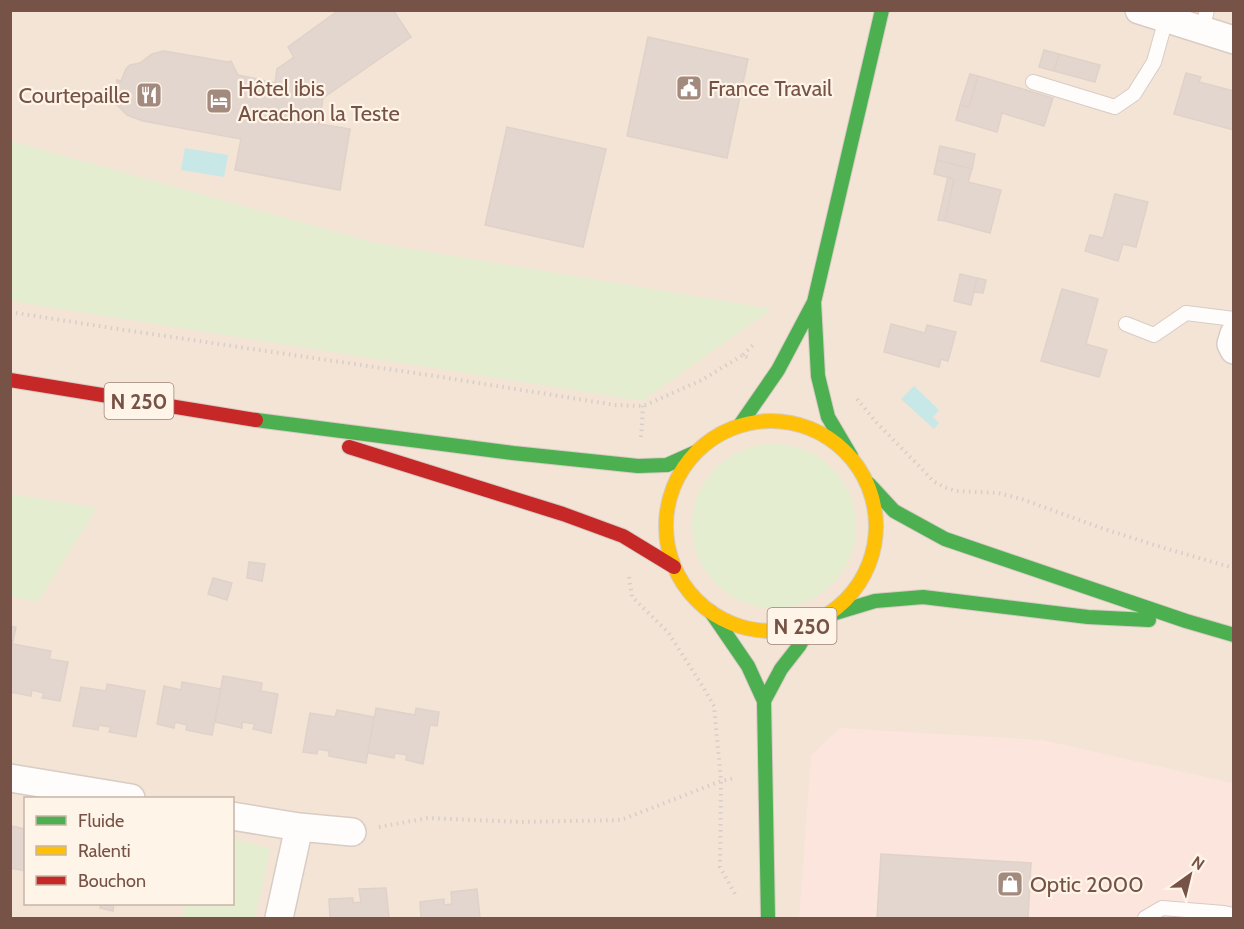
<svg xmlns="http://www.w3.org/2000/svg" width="1244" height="929" viewBox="0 0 1244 929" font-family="Cabin,sans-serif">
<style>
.residential{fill:#f3e4d6;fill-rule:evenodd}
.commercial{fill:#fbe5dc}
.green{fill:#e4edd0}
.water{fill:#c8e7e7}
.building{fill:#e3d6ce;stroke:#e0d1c9;stroke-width:1.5}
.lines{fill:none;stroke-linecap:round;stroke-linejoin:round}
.lane-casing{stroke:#d8ccc5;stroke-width:16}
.street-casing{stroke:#d8ccc5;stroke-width:30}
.fast-casing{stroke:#d7cbc3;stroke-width:16}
.slow-casing{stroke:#d7cbc3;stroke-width:16}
.jam-casing{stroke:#d7cbc3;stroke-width:16}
.path{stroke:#d8cdc8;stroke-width:4;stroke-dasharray:1.5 4.5;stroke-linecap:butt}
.lane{stroke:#fefdfb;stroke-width:14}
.street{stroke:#fefdfb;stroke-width:27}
.fast{stroke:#4caf50;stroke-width:14}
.slow{stroke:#ffc107;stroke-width:14}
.jam{stroke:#c62828;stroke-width:14}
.labels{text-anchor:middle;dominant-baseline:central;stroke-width:4.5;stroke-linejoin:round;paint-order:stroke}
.shield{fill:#fff4e8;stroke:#9f8377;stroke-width:1.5}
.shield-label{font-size:21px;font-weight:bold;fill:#765346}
.poi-label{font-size:22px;fill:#765346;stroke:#fff4e8;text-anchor:start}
</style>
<rect width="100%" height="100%" fill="#f7efe6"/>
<path class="residential" d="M10 11H1233V918H11ZM26 798H232V904H26Z"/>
<path class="commercial" d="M840 728 1043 740 1233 783V918H799L811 755Z"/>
<path class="green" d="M11 141 375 243 772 309 642 401 11 301Z
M692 526a82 82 0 1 1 164 0a82 82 0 1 1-164 0Z
M11 494 97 508 38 602 11 596Z
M233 839 247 842 270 849 255 918H184L185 904H232Z"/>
<path class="water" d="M185 148 228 155 224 177 181 170Z
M914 386 939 410 933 417 939 423 934 429 901 399Z"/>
<path class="building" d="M339 10H393L411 37 323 98 319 124 350 129 340 190 235 170 241 139 143 121 127 115 116 104 115 98 117 80 121 81 126 69 130 65 140 63 152 54 164 51 228 62 231 61 238 75 275 83 277 69 294 57 288 47Z
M648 37 748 59 727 158 627 136Z
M1044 50 1059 54 1054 71 1039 67Z
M1059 54 1100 65 1095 82 1054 71Z
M1186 73 1201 77 1199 82 1234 91V130L1174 114Z
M970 74 978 76 969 107 960 105Z
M978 76 1053 98 1044 126 1002 113 997 132 956 120 960 105 969 107Z
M507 127 606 149 583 247 485 225Z
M940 146 975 154 972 169 937 160Z
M937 160 972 169 968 182 1001 190 990 233 945 221 954 179 934 174Z
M948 177 954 179 945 221 938 220Z
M1115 194 1148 202 1136 247 1123 244 1118 261 1085 251 1090 235 1103 238Z
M960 274 977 278 971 305 954 301Z
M977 278 986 280 983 293 974 292Z
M1062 289 1098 299 1086 344 1107 350 1099 377 1041 361Z
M891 324 925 333 927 325 956 332 948 361 941 359 939 367 884 352Z
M249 562 265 564 262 581 247 578Z
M213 578 232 583 227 600 208 594Z
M10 626 16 627 10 655Z
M13 644 51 651 49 659 68 662 60 701 42 698 44 693 32 690 31 696 10 692V655Z
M223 676 262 683 261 691 278 694 271 733 253 729 255 724 242 722V728L215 722Z
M182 682 221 689 212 735 186 730 187 725 175 722 174 728 157 724 164 686 181 690Z
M107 684 145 691 136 737 109 732 111 727 99 725 98 730 73 726 81 687 106 691Z
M376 708 415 715 416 708 439 712 437 726 430 725 423 764 406 760 407 755 395 753 394 758 368 753Z
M337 710 374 717 366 763 329 756V751L318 749 317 754 303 752 310 713 335 717Z
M11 826 26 829V871L10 868Z
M881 854 1031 863 1028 918H877Z
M386 888 389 918H330L329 899 353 898V903L361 902 359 889Z
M477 889 480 918H421L420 902 444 899V905L452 904 451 892Z
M101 904H114L113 911 100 908Z"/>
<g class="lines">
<defs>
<path id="lane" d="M1202 30 1207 10
M1033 82 1115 107 1134 94 1154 62 1166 19
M1126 324 1154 335 1186 313 1234 319
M1145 918 1162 908 1224 913 1234 915"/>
<path id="street" d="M1139 10 1234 40
M1234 334 1231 344 1234 350
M10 778 131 798
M232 816 299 827 352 832
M279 918 299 827"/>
<path id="fast" d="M814 302 818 376 828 417 851 456
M256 420 513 453 638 466 667 465 696 452
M740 425 778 370 814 302 882 10
M869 484 894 511 945 539 1186 621 1234 635
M711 612 748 666 764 701 768 918
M832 614 875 601 923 597 1088 617 1149 620
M764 701 781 669 799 646 812 623"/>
<path id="slow" d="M666 526a105 105 0 1 1 210 0a105 105 0 1 1-210 0Z"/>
<path id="jam" d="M10 380 256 420
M349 447 563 514 623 536 674 567"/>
</defs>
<use href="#lane" class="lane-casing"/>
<use href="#street" class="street-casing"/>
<use href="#fast" class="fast-casing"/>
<use href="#slow" class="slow-casing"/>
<use href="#jam" class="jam-casing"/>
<path class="path" d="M10 312 111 328 435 376 615 405 643 406 702 380 743 355 748 358
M743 355 755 343
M857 399 876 422 921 468 933 481 944 487 956 491 998 493 1022 499 1101 528 1164 548 1234 568
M641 437 643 406
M629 577 632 597 668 632 703 687 714 706 721 781 720 867 735 894
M379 827 428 818 521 822 621 820 721 781 735 778"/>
<use href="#lane" class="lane"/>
<use href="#street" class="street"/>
<use href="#fast" class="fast"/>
<use href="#slow" class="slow"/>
<use href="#jam" class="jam"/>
</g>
<defs>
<symbol id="civic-square" viewBox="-11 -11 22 22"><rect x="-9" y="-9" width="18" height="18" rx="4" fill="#a38a7e" stroke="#fff4e8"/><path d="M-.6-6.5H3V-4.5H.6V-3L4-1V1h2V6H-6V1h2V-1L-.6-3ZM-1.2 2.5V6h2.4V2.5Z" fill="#fff"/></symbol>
<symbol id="restaurant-square" viewBox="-11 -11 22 22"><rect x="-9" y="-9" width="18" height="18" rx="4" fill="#a38a7e" stroke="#fff4e8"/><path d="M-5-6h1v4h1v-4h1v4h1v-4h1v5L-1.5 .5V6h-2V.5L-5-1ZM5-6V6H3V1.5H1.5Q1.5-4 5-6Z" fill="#fff"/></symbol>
<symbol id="hotel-square" viewBox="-11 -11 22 22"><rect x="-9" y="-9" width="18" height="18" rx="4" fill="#a38a7e" stroke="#fff4e8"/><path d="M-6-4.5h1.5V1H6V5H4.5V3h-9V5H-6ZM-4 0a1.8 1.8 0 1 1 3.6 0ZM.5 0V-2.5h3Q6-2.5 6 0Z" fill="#fff"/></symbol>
<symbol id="shop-square" viewBox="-11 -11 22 22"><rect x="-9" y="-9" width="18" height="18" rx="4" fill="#a38a7e" stroke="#fff4e8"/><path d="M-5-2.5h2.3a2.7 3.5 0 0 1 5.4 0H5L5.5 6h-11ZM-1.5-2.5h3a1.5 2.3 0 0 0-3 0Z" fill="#fff"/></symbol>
</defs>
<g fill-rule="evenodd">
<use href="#civic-square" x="674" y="73" width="30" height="30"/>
<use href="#restaurant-square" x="134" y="80" width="30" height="30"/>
<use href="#hotel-square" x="204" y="86" width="30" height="30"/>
<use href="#shop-square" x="995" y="869" width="30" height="30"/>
</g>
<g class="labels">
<g class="shield">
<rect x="104.5" y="383" width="69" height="36" rx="4.5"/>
<rect x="767.5" y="608" width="69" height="36" rx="4.5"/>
</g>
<g class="shield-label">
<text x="139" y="401">N 250</text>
<text x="802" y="626">N 250</text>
</g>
<g class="poi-label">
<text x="238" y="88">Hôtel ibis<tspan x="238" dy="25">Arcachon la Teste</tspan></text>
<text x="708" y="88">France Travail</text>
<text x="130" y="95" text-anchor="end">Courtepaille</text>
<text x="1030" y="884">Optic 2000</text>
</g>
</g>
<rect width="1244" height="929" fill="none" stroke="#765346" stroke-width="24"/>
<rect x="24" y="797" width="210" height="108" fill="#fff4e8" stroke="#c8b4a7" stroke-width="1.5"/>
<rect x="36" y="816" width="30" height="9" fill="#4caf50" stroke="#c8b4a7" stroke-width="1.5"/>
<text x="78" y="827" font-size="18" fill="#765346">Fluide</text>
<rect x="36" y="846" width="30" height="9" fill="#ffc107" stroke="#c8b4a7" stroke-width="1.5"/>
<text x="78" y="857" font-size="18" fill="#765346">Ralenti</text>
<rect x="36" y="876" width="30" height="9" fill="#c62828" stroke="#c8b4a7" stroke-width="1.5"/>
<text x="78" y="887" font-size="18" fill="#765346">Bouchon</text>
<g transform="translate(1190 875) rotate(34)" stroke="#fff4e8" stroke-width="4.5" paint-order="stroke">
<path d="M0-4.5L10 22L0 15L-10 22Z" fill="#765346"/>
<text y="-9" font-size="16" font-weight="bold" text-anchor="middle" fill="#765346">N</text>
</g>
</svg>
